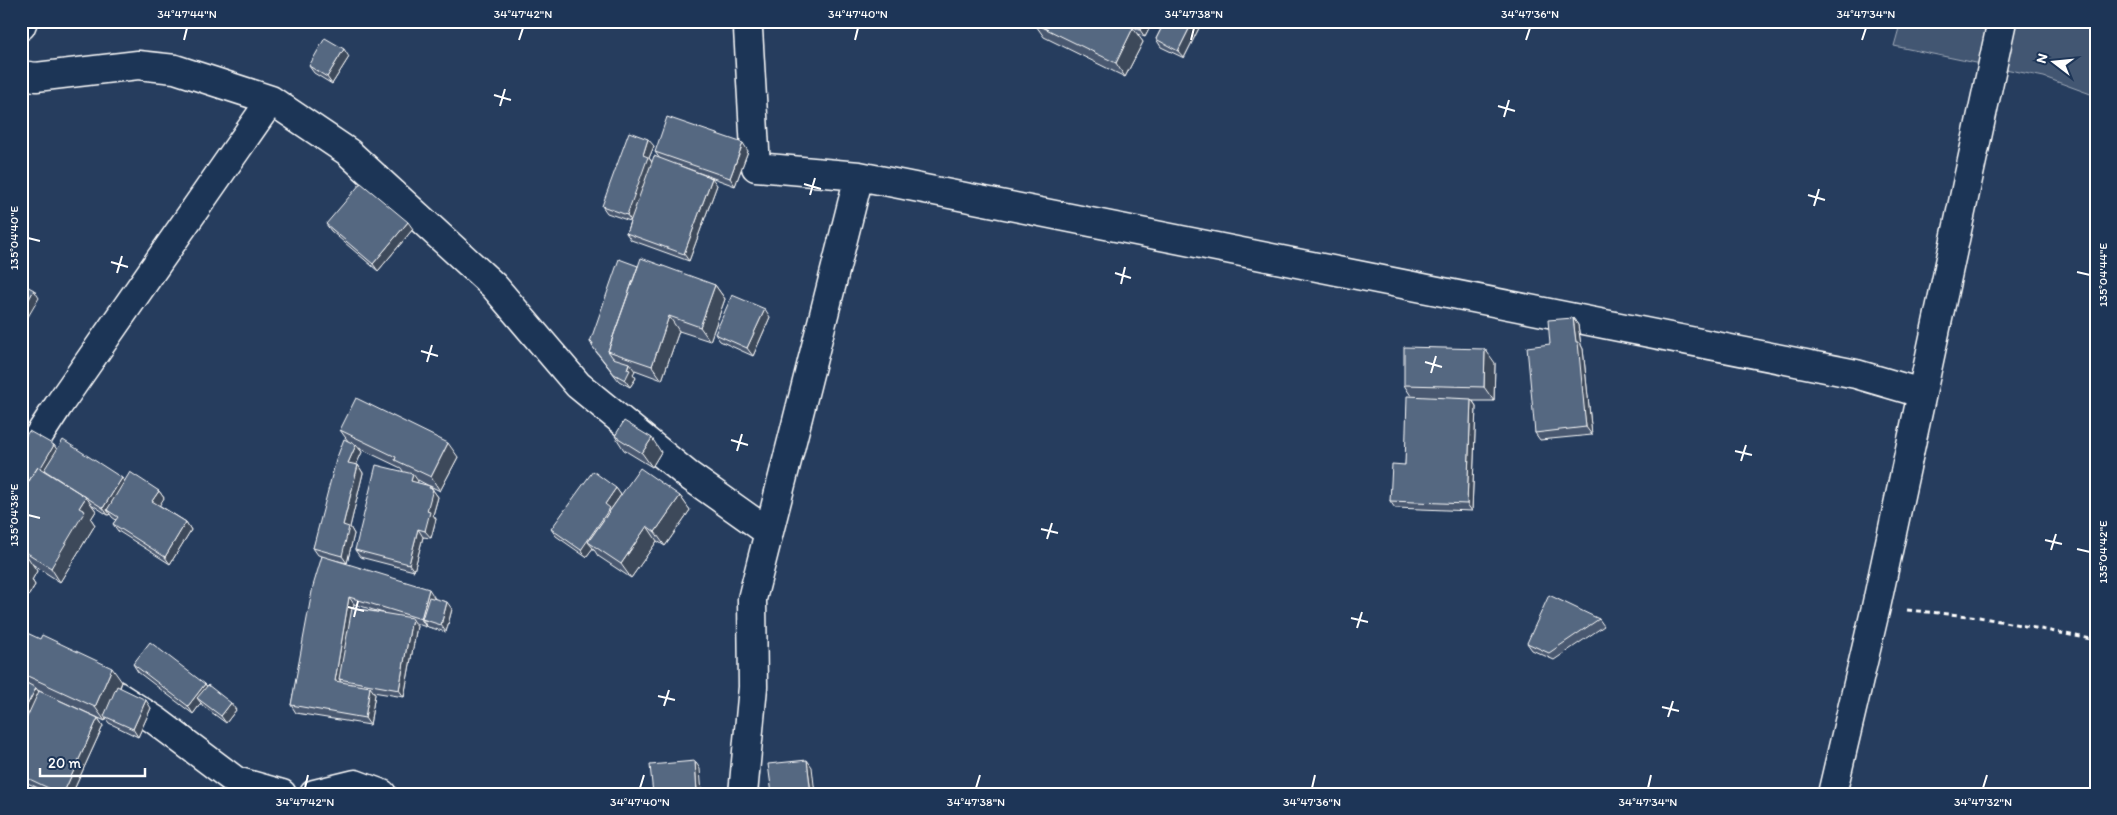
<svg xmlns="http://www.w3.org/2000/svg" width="2117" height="815" viewBox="0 0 2117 815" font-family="Itim,sans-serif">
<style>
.green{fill:#425672;stroke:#a0aab8}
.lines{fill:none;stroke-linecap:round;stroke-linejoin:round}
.minor-casing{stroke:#fff;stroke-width:31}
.path{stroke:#fff;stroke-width:3;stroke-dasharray:5 4;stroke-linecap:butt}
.minor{stroke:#1d3557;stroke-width:28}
.wall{fill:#49596f;stroke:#fff;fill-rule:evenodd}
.shaded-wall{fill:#3c485a;stroke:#fff}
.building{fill:#556781;stroke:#fff}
.ticks{fill:none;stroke:#fff;stroke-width:2}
.neatline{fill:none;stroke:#fff;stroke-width:2}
.ticks-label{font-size:12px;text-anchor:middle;fill:#fff}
</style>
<rect width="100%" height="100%" fill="#263d5e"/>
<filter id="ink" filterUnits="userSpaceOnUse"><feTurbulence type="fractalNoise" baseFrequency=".02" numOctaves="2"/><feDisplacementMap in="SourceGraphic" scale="10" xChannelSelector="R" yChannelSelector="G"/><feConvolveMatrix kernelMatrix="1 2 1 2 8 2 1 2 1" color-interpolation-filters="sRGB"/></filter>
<g filter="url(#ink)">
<path class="green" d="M1901 21H2096V96L2044 77 1894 46Z"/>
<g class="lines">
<defs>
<path id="minor" d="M746 21 748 29 756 167 859 176 1856 374 1921 393
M21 26 23 21
M21 75 36 77 138 65 175 69 271 100 348 152 494 286 578 385 688 475 767 531
M21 463 58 406 271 100
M116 695 155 720 236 781 282 794
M314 794 355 784 382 794
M743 794 753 687 752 599 859 176
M1832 794 1876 607 2002 21"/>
</defs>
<use href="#minor" class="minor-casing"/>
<path class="path" d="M1907 610 1979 617 2096 640"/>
<use href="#minor" class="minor"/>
</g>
<path class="wall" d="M1153 21 1145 37 1137 34 1143 42 1125 77 1044 37 1034 23Z
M1165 21H1199L1201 24 1184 58 1161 47 1156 39Z
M349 57 332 84 314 73 309 66Z
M654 146 649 158 652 162 660 159 655 152 748 151 735 186 678 165 717 185 689 261 631 240 626 233 630 221 607 213 602 206Z
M326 224 413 229 378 271 331 231Z
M638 266 715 285 725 299 710 341 679 331 662 380 635 370 633 374 636 378 630 387 619 381 597 353 590 342Z
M770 317 753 356 720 341 715 334Z
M1573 318 1578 325 1581 345 1583 349 1592 435 1540 440 1535 433 1550 344Z
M1495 363 1494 401H1473L1476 406 1472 511 1395 508 1390 501 1405 465 1411 396 1404 385Z
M340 430 458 457 440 491 430 486 438 497 433 515 436 519 431 538 423 537 414 571 360 557 355 550 403 471 401 468 359 448 362 452 356 465H358L363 473 350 527 354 534 347 563 326 558 434 597V598L452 609 446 632 428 627 426 625V627L415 623 417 626 404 697 373 692 375 694 370 725 296 713 291 705 322 556 318 555 313 548 348 441ZM418 480 429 486 417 483ZM354 604 383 613 353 608Z
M615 436 661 452 652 467 624 450Z
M21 443 54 445 57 450 122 478 125 481 159 491 164 498 159 505 186 522 191 530 170 564 118 531 113 524 116 520 112 517 110 514 108 515 91 504 96 511 91 519 95 525 60 582 32 564 37 571 32 580 35 585 27 598 21 594Z
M616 488 621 495 680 496 690 510 665 546 657 541 631 578 598 556 593 548 586 557 556 536 551 529Z
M1599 619 1604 626 1554 660 1532 650 1527 643Z
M21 640 122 682 120 688 151 708 138 737 109 723 106 719 105 721 37 690 39 692 98 718 103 726 72 794H51L21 780Z
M133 664 205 684 207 686 236 710 226 723 203 706 201 703 193 714 138 672Z"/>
<path class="shaded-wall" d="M1144 21H1153L1145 37 1140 30Z
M1193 21H1199L1201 24 1184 58 1178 51Z
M1133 28 1143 42 1125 77 1116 63Z
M344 49 349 57 332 84 327 77Z
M21 114 26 120 21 129Z
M648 139 654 146 649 158 653 164 632 222 627 215 643 155Z
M743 143 748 151 735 186 730 178Z
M712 178 717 185 689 261 684 254Z
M408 222 413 229 378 271 373 264Z
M715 285 725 299 710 341 700 327Z
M34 290 39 298 22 327 21 326V313Z
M765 309 770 317 753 356 747 348Z
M669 316 679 331 662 380 652 366Z
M1573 318 1578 325 1581 345 1583 349 1592 435 1586 427Z
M21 326 24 331 21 336Z
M1485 349 1495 363 1494 401 1484 387Z
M629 363 635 371 633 374 636 378 630 387 625 380Z
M1471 399 1476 406 1472 511 1467 504Z
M652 438 661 452 652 467 642 453Z
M448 443 458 457 440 491 431 477Z
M54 445 59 453 21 500Z
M356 445 362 452 354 470 348 463Z
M358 465 363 473 350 527 354 534 347 563 342 556 343 525Z
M413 474 418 481 416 489 411 481Z
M122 478 127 485 107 510 110 514 108 515 103 508Z
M430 486 438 497 433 515 436 519 431 538 425 531Z
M616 488 621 495 588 542 593 548 586 557 581 550 605 504Z
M159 491 164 498 158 508 152 501Z
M680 496 690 510 665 546 655 532Z
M86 497 96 511 91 519 95 525 60 582 51 568 79 508Z
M186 522 191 530 170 564 165 557Z
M647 526 657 541 631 578 621 564Z
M418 529 423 537 414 571 409 564Z
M27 556 37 571 32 580 35 585 27 598 21 589V567Z
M429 589 434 597 427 621 422 619 426 625V627L421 619Z
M349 597 354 604 341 680 339 679 341 682 340 688 335 681Z
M447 602 452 609 446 632 441 625Z
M412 618 417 626 404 697 399 690Z
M112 668 122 682 107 717 104 716 106 719 105 721 95 707Z
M205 684 210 691 197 698 201 703 193 714 188 706Z
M370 687 375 694 370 725 365 718Z
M36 688 41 695 21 734V717Z
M146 700 151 708 138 737 133 729Z
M231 703 236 710 226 723 221 716Z
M98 718 103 726 72 794H63Z
M807 760 812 767 815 794H811Z
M695 761 700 769 702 794H698L697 792Z
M25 784 32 794H21Z"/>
<path class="building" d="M1035 21H1120L1133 28 1116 63 1034 23Z
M1121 21H1144L1140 30Z
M1165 21H1193L1178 51 1156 39Z
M325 38 344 49 327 77 309 66Z
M667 117 743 143 730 178 655 152Z
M629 132 648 139 643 155 648 157 627 215 602 206Z
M654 156 712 178 684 254 626 233Z
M361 183 408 222 373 264 326 224Z
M641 258 715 285 700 327 669 316 652 366 608 351Z
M619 259 638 266 608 351 613 358 629 363 627 369 630 370 625 380 614 374 592 346 593 343 590 342Z
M21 283 34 290 21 313Z
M732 295 765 309 747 348 715 334Z
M1573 318 1576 342H1578L1586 427 1535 433 1527 347 1550 344 1548 320Z
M1404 347 1485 349 1484 387 1404 385Z
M1407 396 1471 399 1467 504 1390 501 1392 464 1405 465Z
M356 398 448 443 431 477 395 460 396 457 340 430Z
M624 421 652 438 642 453 615 436Z
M29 431 54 445 40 469 38 467 21 493V443Z
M344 439 356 445 348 463 358 465 343 525 349 527 342 556 313 548 336 460Z
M63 440 122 478 103 508 44 470Z
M376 465 413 474 411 481 430 486 429 488 433 489 427 511 430 512 425 531 418 529 409 564 355 550Z
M38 467 86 497 79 508 85 511 51 568 21 549V493Z
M640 468 680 496 655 532 647 526 621 564 588 542Z
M593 471 616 488 605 504 610 508 581 550 551 529Z
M130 472 159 491 152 501 186 522 165 557 113 524 118 517 107 510Z
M21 553 27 556 21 567Z
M322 556 429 589 421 619 349 597 335 681 370 687 365 718 291 705 313 586Z
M21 568 26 570 21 578Z
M1549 595 1599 619 1549 653 1527 643Z
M429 597 447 602 441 625 422 619Z
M352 608 412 618 399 690 339 679Z
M25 632 40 639 42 635 112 668 95 707 21 673V640Z
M150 642 205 684 188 706 133 664Z
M21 680 36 688 21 717Z
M208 685 231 703 221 716 197 698Z
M117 686 146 700 133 729 104 716Z
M39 691 98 718 63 794H61L21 775V730Z
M807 760 811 794H772L768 764Z
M695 761 697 792 681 794H653L650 765Z
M21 782 25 784 21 793Z"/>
</g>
<path class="ticks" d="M184 40 187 28M519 40 523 28M855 40 858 28M1191 40 1194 28M1526 40 1530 28M1862 40 1866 28M494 95 511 100M500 106 505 89M1498 106 1515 111M1504 117 1509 100M804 184 821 189M810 195 815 178M1808 195 1825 200M1814 206 1819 189M28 238 40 241M111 262 128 267M2077 272 2090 275M117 273 122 256M1115 273 1131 278M1121 284 1125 267M421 351 438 356M427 362 432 345M1425 362 1442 367M1431 373 1436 356M731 440 748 445M737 451 742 434M1735 451 1752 455M1741 461 1746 445M28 515 40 518M1041 529 1058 533M1047 539 1052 523M2045 540 2062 544M2077 549 2090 552M2051 550 2056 534M348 607 364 611M354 617 358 601M1351 618 1368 622M1357 628 1362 612M658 696 675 700M664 706 669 690M1662 707 1679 711M1668 717 1673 701M305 788 308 775M640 788 644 775M976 788 980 775M1312 788 1315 775M1648 788 1651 775M1983 788 1987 775"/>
<rect width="2117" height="815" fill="none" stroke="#1d3557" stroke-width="55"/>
<g transform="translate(2054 62) rotate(286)" stroke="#1d3557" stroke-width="4" paint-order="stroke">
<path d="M0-4L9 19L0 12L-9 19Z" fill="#ffffff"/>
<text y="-8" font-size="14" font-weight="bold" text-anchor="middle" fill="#ffffff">N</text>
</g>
<path d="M40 768v8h105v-8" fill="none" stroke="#ffffff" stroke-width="2.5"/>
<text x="48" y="768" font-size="15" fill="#ffffff" stroke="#1d3557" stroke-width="4" paint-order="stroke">20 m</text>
<rect x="28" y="28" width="2062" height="760" class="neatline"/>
<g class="ticks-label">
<text x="187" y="18">34°47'44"N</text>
<text x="523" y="18">34°47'42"N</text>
<text x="858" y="18">34°47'40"N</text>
<text x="1194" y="18">34°47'38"N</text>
<text x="1530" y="18">34°47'36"N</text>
<text x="1866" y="18">34°47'34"N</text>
<text transform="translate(14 238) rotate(-90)" y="4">135°04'40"E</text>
<text transform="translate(2103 275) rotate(-90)" y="4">135°04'44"E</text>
<text transform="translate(14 515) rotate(-90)" y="4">135°04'38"E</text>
<text transform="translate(2103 552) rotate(-90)" y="4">135°04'42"E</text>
<text x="305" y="806">34°47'42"N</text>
<text x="640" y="806">34°47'40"N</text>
<text x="976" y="806">34°47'38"N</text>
<text x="1312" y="806">34°47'36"N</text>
<text x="1648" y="806">34°47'34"N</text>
<text x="1983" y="806">34°47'32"N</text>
</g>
</svg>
